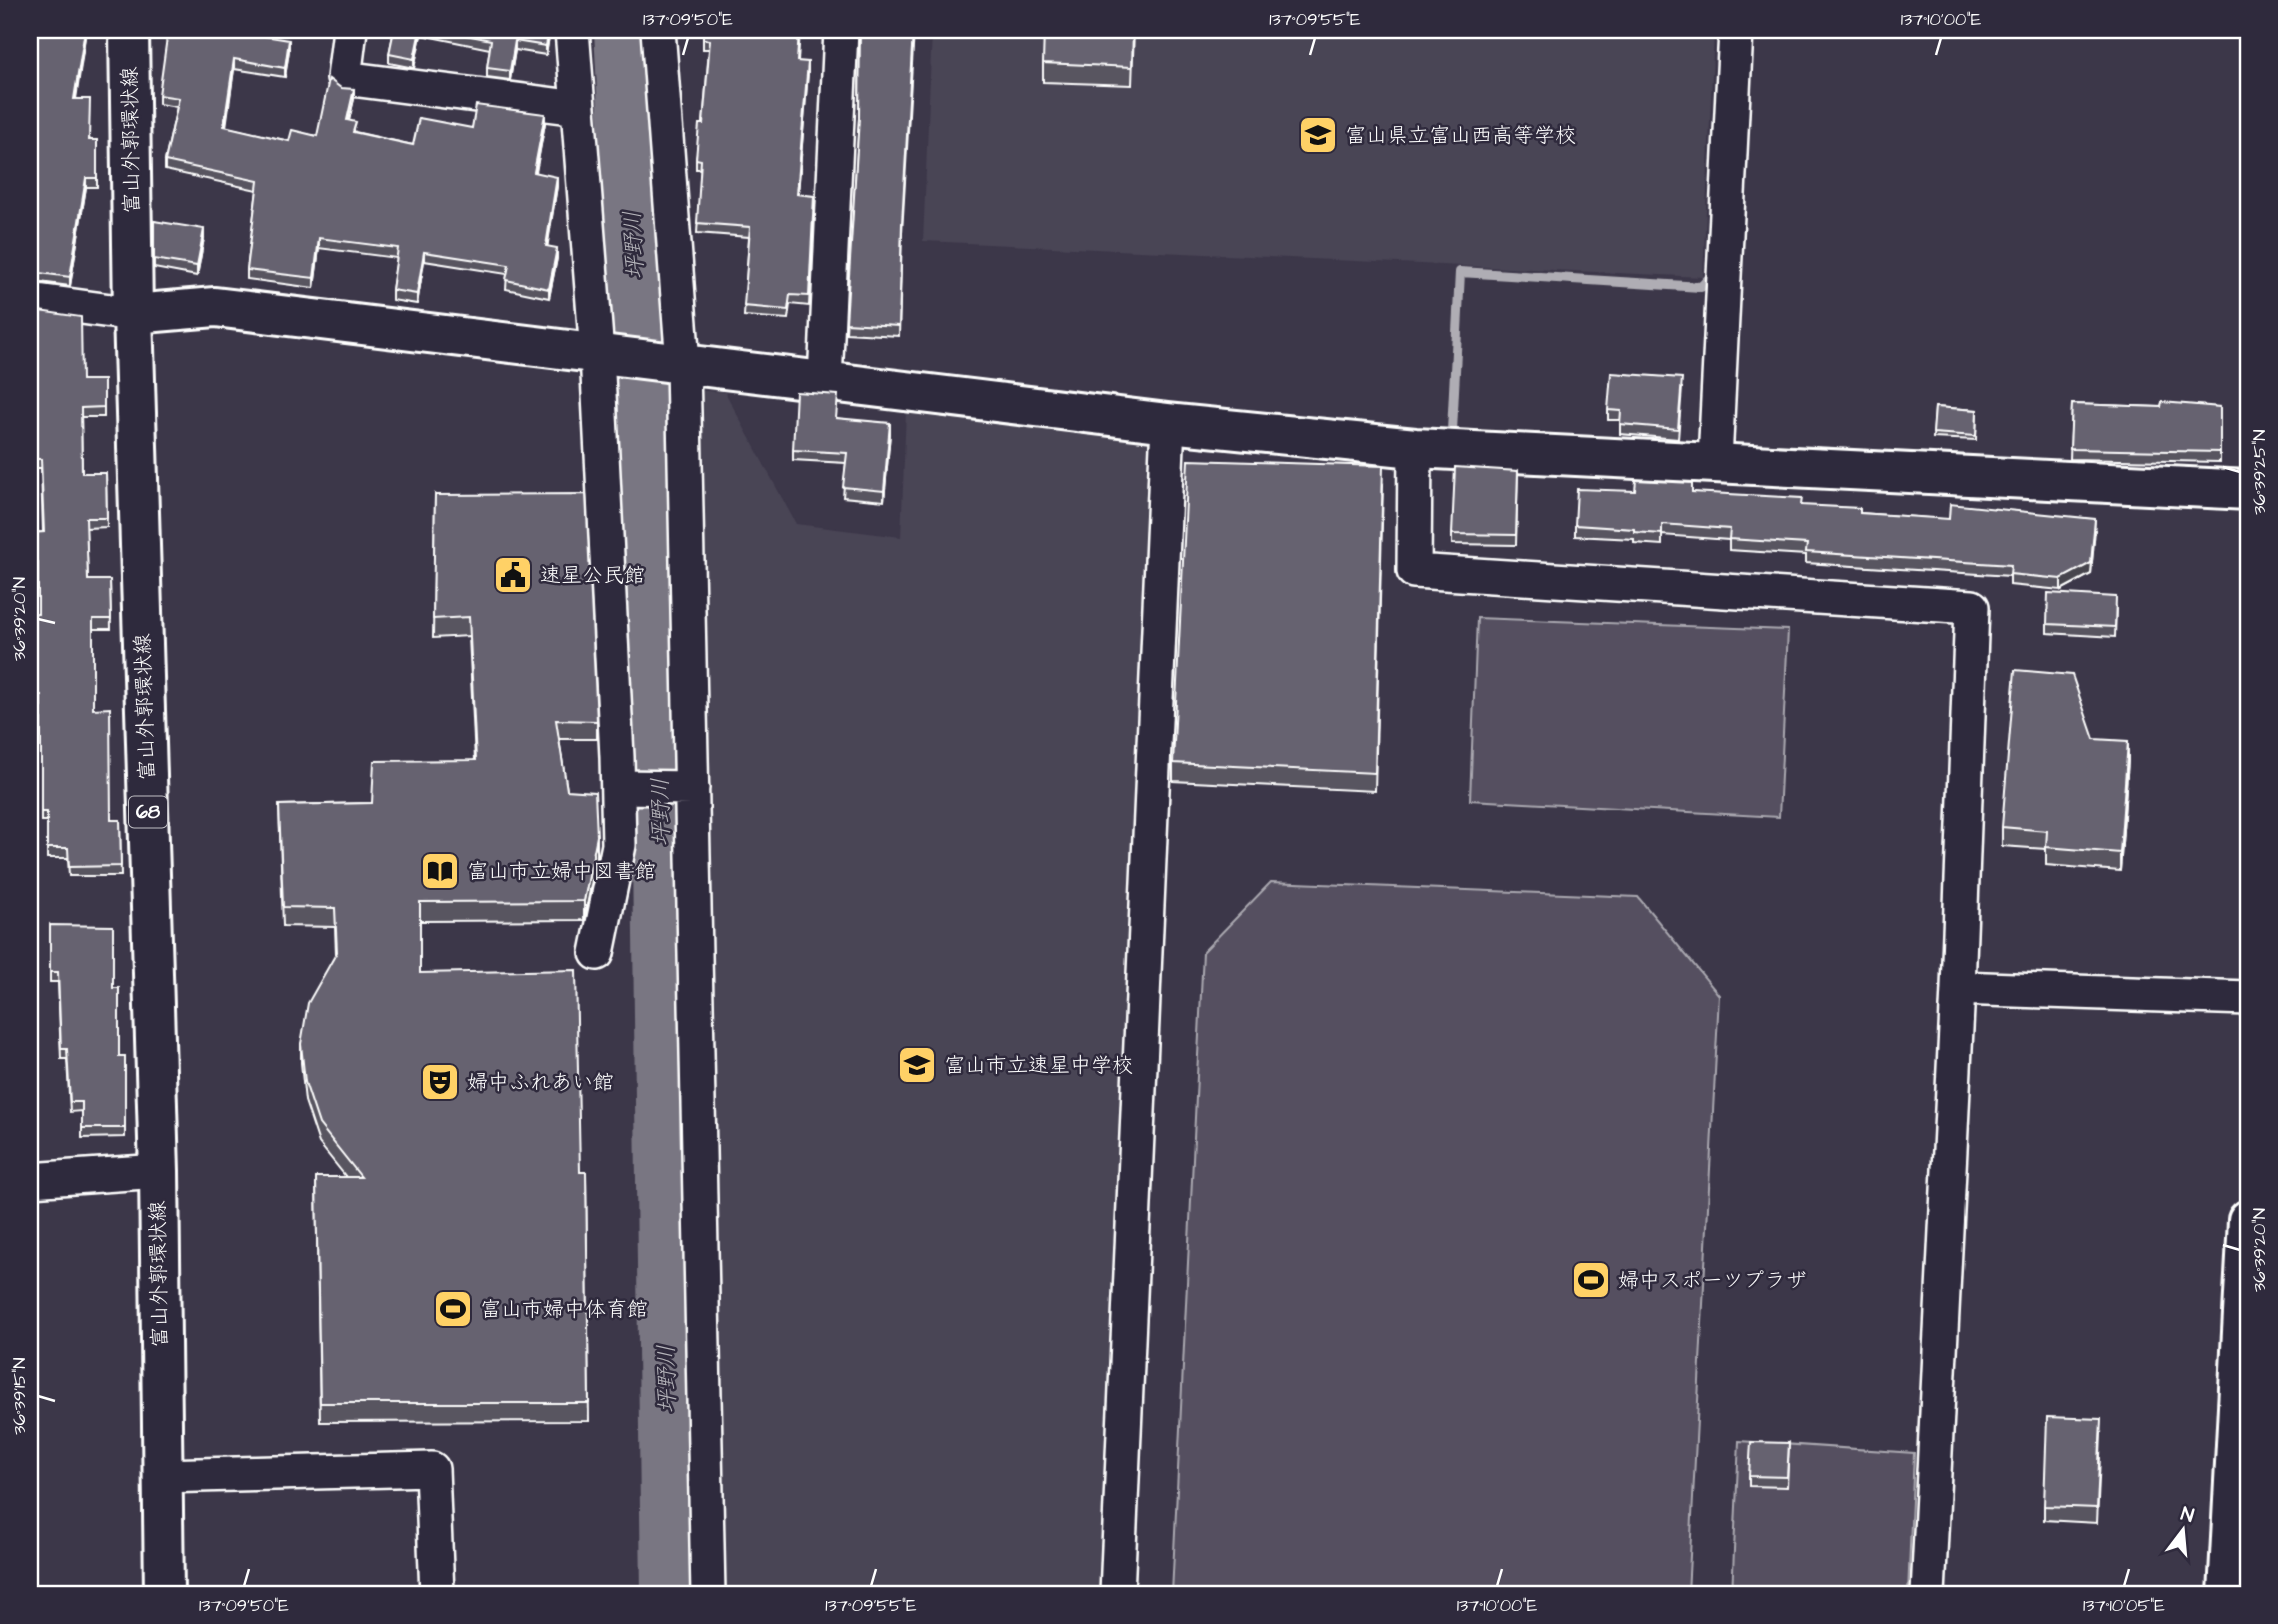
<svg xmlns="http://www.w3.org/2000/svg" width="2278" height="1624" viewBox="0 0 2278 1624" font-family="'Architects Daughter','Klee One',sans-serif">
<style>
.built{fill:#494455}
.green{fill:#555060;stroke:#aaa8b0;stroke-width:2}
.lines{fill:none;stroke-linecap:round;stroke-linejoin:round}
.stream{stroke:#afadb4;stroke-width:10}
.river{stroke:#797682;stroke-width:58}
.street-casing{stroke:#fff;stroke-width:38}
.secondary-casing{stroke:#fff;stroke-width:44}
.primary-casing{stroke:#fff;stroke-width:44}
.street{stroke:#2f2a3d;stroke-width:33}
.secondary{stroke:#2f2a3d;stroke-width:38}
.primary{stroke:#2f2a3d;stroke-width:38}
.wall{fill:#585460;stroke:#fff;stroke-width:2}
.shaded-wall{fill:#47454e;stroke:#fff;stroke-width:2}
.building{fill:#666270;stroke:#fff;stroke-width:2}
.ticks{fill:none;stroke:#fff;stroke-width:2.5}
.labels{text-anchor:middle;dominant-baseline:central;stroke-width:5;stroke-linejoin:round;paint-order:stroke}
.shield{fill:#2f2a3d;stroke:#c1bfc5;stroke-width:2}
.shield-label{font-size:19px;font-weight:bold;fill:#fff}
.poi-label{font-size:21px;fill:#fff;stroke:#2f2a3d;text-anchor:start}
.street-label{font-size:21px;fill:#fff;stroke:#2f2a3d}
.water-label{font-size:23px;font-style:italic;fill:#b5b4ba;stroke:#2f2a3d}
.neatline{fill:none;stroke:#fff;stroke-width:2.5}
.ticks-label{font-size:18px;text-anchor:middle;fill:#fff}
</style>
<rect width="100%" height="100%" fill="#3c3749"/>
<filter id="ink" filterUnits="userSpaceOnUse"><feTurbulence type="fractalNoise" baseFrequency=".0143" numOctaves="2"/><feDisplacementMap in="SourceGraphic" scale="14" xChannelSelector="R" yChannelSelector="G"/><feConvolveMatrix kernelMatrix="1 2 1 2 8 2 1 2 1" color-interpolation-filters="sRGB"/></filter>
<g filter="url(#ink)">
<path class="built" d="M932 30H1714L1703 277 923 241Z
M691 390 725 392 796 524 901 537 906 410 1161 437 1102 1594H718Z"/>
<path class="green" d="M1477 618 1788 630 1779 817 1470 800Z
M1271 882 1638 897 1719 995 1688 1594H1172L1203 952Z
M1739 1441 1914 1453 1908 1594H1732Z"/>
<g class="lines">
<path class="stream" d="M1452 431 1460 272 1701 287 1711 276V269"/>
<path class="river" d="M623 30 660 769 670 1594"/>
<defs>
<path id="street" d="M350 30 344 78 578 108
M572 30 597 354 617 757 619 845 597 953
M658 30 683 364 708 1594
M30 300 133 314
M825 381 841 30
M1415 448 1414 571 1972 607 1958 988 1928 1594
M1715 461 1736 30
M618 787 692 788
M1958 988 2248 998
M30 1180 159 1171
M161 1476 432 1469 437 1594
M1117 1594 1168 423"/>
<path id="secondary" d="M133 314 215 307 1168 423 1415 448 2248 490
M2228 1594 2248 1220"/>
<path id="primary" d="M129 30 133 314 159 1171 164 1594"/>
</defs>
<use href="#street" class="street-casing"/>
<use href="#secondary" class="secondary-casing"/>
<use href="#primary" class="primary-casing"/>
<use href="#street" class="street"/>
<use href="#secondary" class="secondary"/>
<use href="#primary" class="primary"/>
</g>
<path class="wall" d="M30 30H86L76 99 90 140H97V187H86L70 286 32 281V276L30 275Z
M394 30H550L546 55 515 50 510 80 487 77V68L490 49 421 35 414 68 389 63V54Z
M703 30H800L798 61 808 72 798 194 814 205 809 306 790 304 788 319 744 316 749 237 697 233 701 169H696V159L703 124 709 49H703Z
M860 30H914L902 233 899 336 846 333 859 118Z
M1134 30 1132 85 1043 82V63Z
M235 31 289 50 285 77 234 69 226 127 289 141 317 136 354 99 349 120 355 132 413 145 472 128 545 123 536 172 557 186 547 246 557 258 549 298 506 289 507 274 424 261 417 304 392 300V290L397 258 319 248 314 288 247 279V270L257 190 165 170V161L177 107 159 104V95Z
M154 221 204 238 197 276 154 268Z
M32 310 82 380H104V417H81L82 473H106L107 527 86 528 88 580H110L111 629H93V709L111 820H120L121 876H69L68 858H47V821H41V705H30V614H38V572L30 573V533L43 532 41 468H36Z
M1682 388 1678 439 1620 434V420H1608V410Z
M2072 404 2161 407H2220V462L2070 459Z
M1935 407 1977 410 1976 440 1933 438Z
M837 418 890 433 884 501 843 497 846 463 793 460V450Z
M1518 471 1516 545 1452 544V534Z
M1383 485 1375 791 1173 781V763Z
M1635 491 1692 492 1860 513 2095 530 2091 574 2061 590 2010 585V576L1806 563V555L1729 550V540L1662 535V545L1634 543V539L1575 536V525Z
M435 495 597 721V739H559L567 790 597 855 584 920 420 921V973L580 1172H586L589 1421 320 1422 316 1177H346L319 1143 305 1101 301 1063V1044L336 954 335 927 283 926 279 805 372 803 475 760 469 636 433 638Z
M2116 607 2115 637 2047 633V624Z
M2094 739 2128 760 2120 871 2046 865V849L2002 846V827Z
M50 925 113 988 119 1056H125V1137L82 1138V1111L70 1112 67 1059H61L58 982H50Z
M2101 1434 2097 1523 2044 1520V1506Z
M1789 1443 1787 1487 1749 1486V1476Z"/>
<path class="shaded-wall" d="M85 30H86L74 108V99Z
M420 30 421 35 414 68V59Z
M549 30H550L546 55V46Z
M289 40V50L285 77V68Z
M515 41V50L510 80V71Z
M234 59V69L224 136V126Z
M808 62V72L797 204V194Z
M354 89V99L347 129V120Z
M545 114V123L534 181V172Z
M557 177V186L546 255V246Z
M86 178V187L70 286V277Z
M204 229V238L197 276V266Z
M319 238V248L314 288V278Z
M557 248V258L549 298V289Z
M424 252V261L417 304V294Z
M890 423V433L884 501V491Z
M2095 519 2091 574 2061 590V579Z
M2128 741V760L2120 871V853Z
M597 836V855L584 920V901Z"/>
<path class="building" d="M30 30H85L74 99H90L89 140H97V178H86L70 277 32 272V267L30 266Z
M168 30H233V31L289 40 285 68 234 59 224 126 289 141 292 130 317 136 329 79 341 88 354 89 347 120 356 122 353 132 413 145 419 118 472 128 476 105 545 114 534 172 557 177 546 246 557 248 549 289 506 280 509 265 424 252 417 294 392 290 398 248 319 238 314 278 247 270 258 181 165 161 179 98 159 95Z
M394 30H420L414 59 389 54Z
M440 30H549L546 46 515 41 510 71 487 68 491 40Z
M703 30H799L797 61 808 62 797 194 814 196 809 296 790 295 788 310 744 306 750 227 697 223 701 160 696 159 699 124H703L710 40 703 39Z
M860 30H913L902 223 899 326 846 323 859 118Z
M1044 30H1133L1132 67 1043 63Z
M154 221 204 229 197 266 154 259Z
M32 310 81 317 82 380H104V407L81 408 82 473H106L107 518H86L88 580H110L111 619H93V709L110 708 111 820H120L121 866 69 867 68 848H47V812H41V695L30 696V614H38V563H30V533L44 532 41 459H36Z
M1611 373 1682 378 1678 429 1620 424 1621 411 1608 410Z
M796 392 838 395 836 418 890 423 884 491 843 487 847 453 793 450Z
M2162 402 2220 407V452L2070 449 2072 404 2161 407Z
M1935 407 1977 410 1976 436 1933 433Z
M1188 460 1383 466 1375 773 1173 763Z
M1455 467 1518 471 1516 535 1452 534Z
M1636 480 1692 483V492L1802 498 1801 505 1860 508V513L1949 519 1950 504 2095 519 2091 563 2061 579 2010 574 2011 565 1806 552 1807 544 1729 539 1730 529 1662 524V534L1634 532V529L1575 525 1577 489 1635 491Z
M586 494 597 721 556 720 567 790 595 792 597 836 584 901 420 902V973L576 970 580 1172H586L589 1403H320L316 1177H361L319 1124 305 1082 301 1044 308 1003 337 952 335 908 283 907 279 805 372 803 374 761 476 760 469 617 433 619 435 495Z
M2048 593 2116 597 2115 627 2047 624Z
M2015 670 2072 675 2094 739 2128 741 2120 853 2046 847 2047 831 2002 827Z
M50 925 113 926V988H119V1056H125V1128H82V1102H70L67 1049H61L58 972H50Z
M2047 1417 2101 1419 2097 1508 2044 1506Z
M1751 1442 1789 1443 1787 1477 1749 1476Z"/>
</g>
<path class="ticks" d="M683 55 688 38M1310 55 1315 38M1936 55 1941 38M2223 467 2240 472M38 619 55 623M2223 1245 2240 1250M38 1396 55 1401M244 1586 249 1569M871 1586 876 1569M1497 1586 1502 1569M2124 1586 2129 1569"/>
<defs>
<symbol id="school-square" viewBox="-11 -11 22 22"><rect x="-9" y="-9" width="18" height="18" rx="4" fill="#ffd166" stroke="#2f2a3d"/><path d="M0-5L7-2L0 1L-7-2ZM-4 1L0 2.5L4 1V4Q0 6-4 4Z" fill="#111"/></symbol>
<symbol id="civic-square" viewBox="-11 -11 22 22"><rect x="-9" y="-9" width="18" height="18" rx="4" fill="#ffd166" stroke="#2f2a3d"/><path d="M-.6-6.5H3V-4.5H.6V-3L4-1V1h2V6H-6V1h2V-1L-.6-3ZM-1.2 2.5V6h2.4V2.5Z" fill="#111"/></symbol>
<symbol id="library-square" viewBox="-11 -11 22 22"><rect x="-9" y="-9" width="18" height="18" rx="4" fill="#ffd166" stroke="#2f2a3d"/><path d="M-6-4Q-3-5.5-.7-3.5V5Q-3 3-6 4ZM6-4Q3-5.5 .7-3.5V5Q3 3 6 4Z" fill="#111"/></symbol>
<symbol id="theatre-square" viewBox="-11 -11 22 22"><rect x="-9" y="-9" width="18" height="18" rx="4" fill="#ffd166" stroke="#2f2a3d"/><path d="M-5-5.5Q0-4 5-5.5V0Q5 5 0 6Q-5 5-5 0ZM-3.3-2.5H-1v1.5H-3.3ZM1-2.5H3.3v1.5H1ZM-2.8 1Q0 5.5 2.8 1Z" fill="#111"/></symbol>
<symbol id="stadium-square" viewBox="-11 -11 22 22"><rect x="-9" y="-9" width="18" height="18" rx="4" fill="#ffd166" stroke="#2f2a3d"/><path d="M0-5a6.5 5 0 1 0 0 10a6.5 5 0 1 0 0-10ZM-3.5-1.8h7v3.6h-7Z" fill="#111"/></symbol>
</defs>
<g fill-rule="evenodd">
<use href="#school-square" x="1296" y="113" width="44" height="44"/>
<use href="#civic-square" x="491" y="553" width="44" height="44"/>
<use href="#library-square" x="418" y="849" width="44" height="44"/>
<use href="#school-square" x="895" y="1043" width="44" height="44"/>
<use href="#theatre-square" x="418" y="1060" width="44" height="44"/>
<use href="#stadium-square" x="1569" y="1258" width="44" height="44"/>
<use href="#stadium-square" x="431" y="1287" width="44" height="44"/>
</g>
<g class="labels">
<rect class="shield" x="129" y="796.5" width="38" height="31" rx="5"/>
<g class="shield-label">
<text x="148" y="812">68</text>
</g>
<g class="poi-label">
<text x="1345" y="135">富山県立富山西高等学校</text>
<text x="540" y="575">速星公民館</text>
<text x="467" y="871">富山市立婦中図書館</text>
<text x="944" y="1065">富山市立速星中学校</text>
<text x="467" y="1082">婦中ふれあい館</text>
<text x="1618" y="1280">婦中スポーツプラザ</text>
<text x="480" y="1309">富山市婦中体育館</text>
</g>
<g class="street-label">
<text transform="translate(131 140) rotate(-91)">富山外郭環状線</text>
<text transform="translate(145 707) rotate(-92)">富山外郭環状線</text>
<text transform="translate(159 1274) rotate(-91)">富山外郭環状線</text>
</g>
<g class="water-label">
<text transform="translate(634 245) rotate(-93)">坪野川</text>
<text transform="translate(661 812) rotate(-91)">坪野川</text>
<text transform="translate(667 1379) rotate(-91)">坪野川</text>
</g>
</g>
<rect width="2278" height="1624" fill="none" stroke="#2f2a3d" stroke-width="77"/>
<g transform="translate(2183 1530) rotate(16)" stroke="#2f2a3d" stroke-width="5" paint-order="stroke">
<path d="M0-5L12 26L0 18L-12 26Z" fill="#ffffff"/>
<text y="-10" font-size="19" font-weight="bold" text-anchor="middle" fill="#ffffff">N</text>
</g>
<rect x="38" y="38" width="2202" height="1548" class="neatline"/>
<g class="ticks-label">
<text x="688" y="25">137°09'50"E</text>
<text x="1315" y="25">137°09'55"E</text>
<text x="1941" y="25">137°10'00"E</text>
<text transform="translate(2259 472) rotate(-90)" y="6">36°39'25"N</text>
<text transform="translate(19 619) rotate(-90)" y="6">36°39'20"N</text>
<text transform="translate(2259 1250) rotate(-90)" y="6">36°39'20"N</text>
<text transform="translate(19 1396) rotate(-90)" y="6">36°39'15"N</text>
<text x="244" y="1611">137°09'50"E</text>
<text x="871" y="1611">137°09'55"E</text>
<text x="1497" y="1611">137°10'00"E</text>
<text x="2124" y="1611">137°10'05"E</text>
</g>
</svg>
